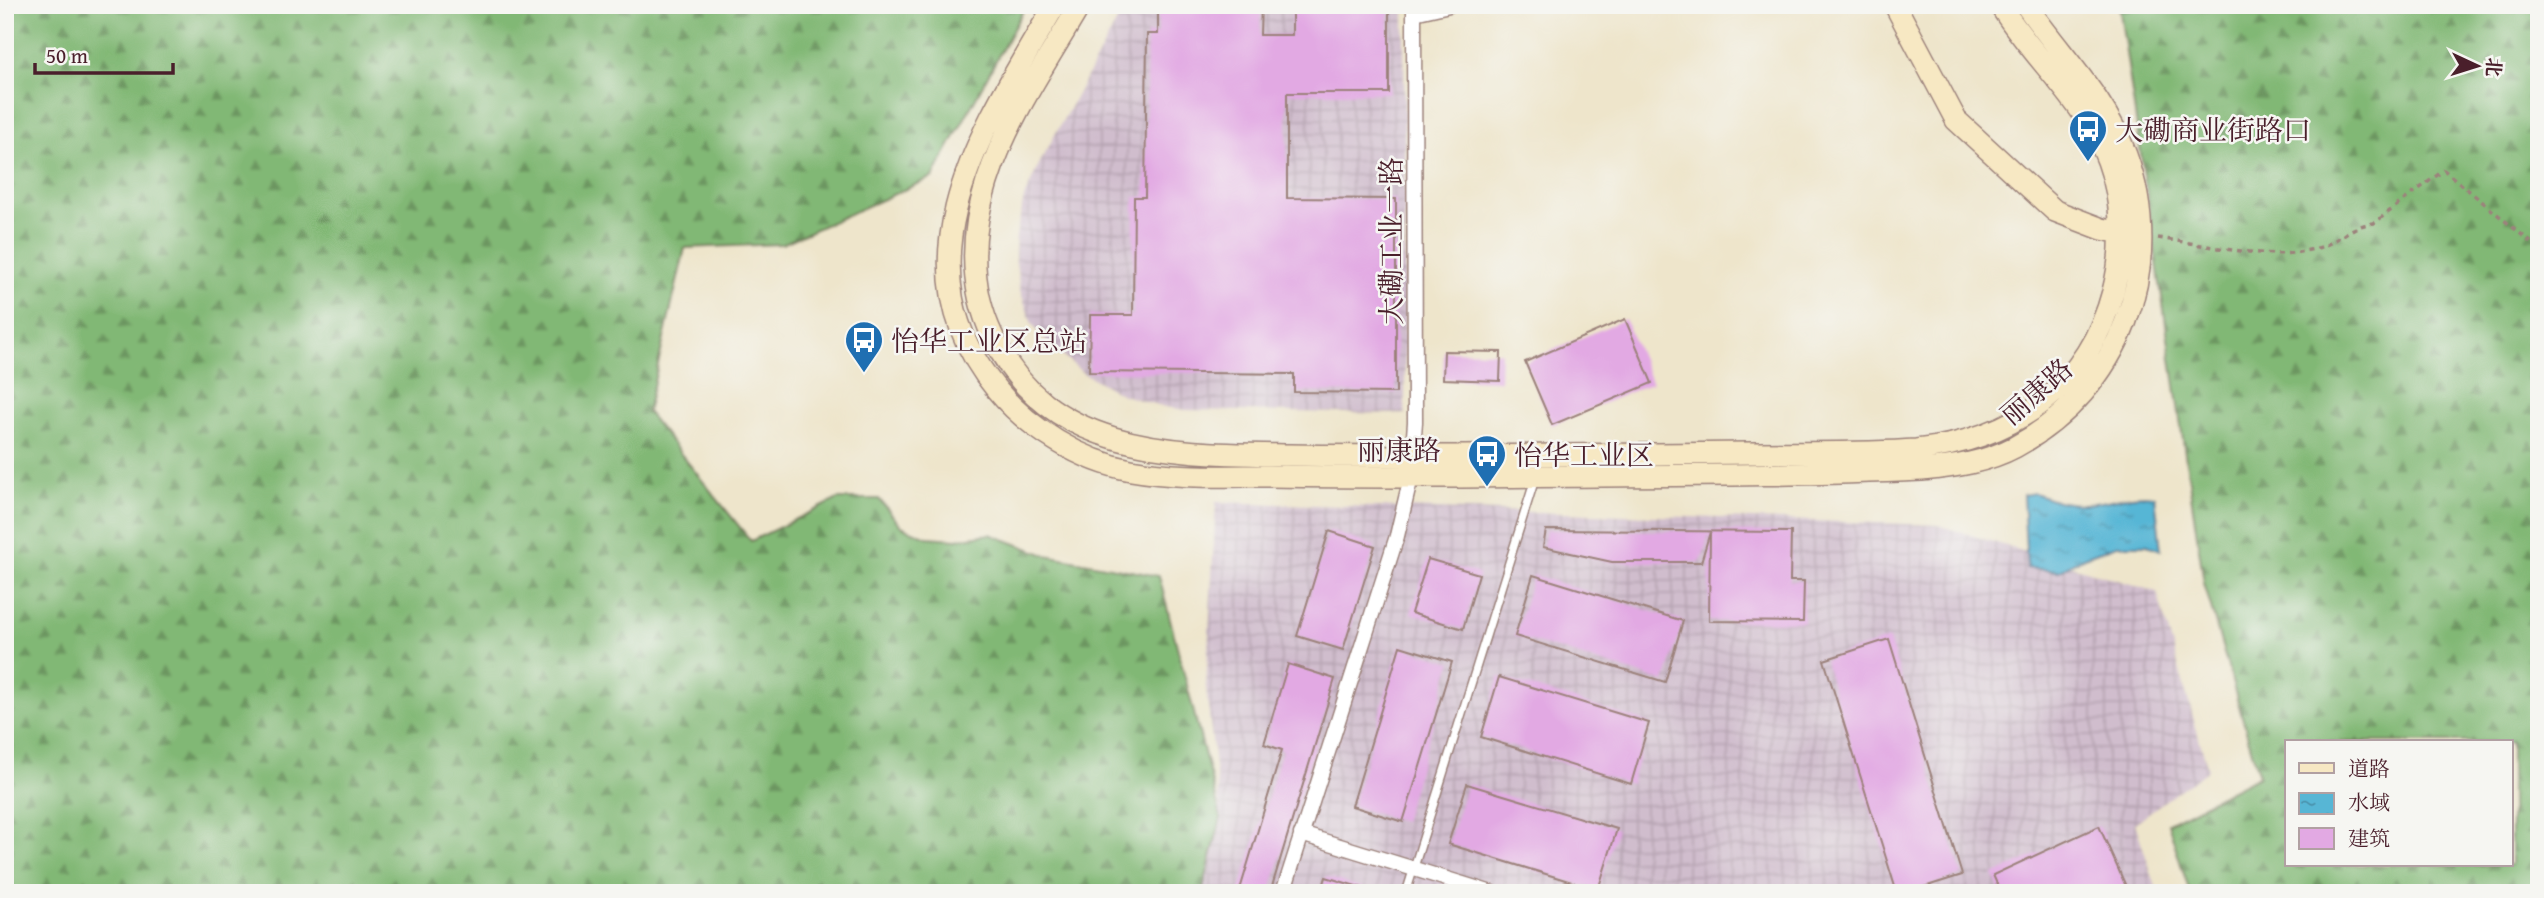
<svg xmlns="http://www.w3.org/2000/svg" width="2544" height="898" viewBox="0 0 2544 898" font-family="'Gentium Book Plus','Noto Serif SC',serif">
<style>
.industrial{fill:url(#industrial-grid)}
.forest{fill:url(#forest-firs);stroke:#666c50;stroke-width:2;fill-rule:evenodd}
.water{fill:url(#water-ripples);stroke:#506a80;stroke-width:2}
.building{fill:#e2a9e3}
.lines{fill:none;stroke-linecap:round;stroke-linejoin:round}
.lane-casing{stroke:#9c827b;stroke-width:10}
.street-casing{stroke:#9c827b;stroke-width:17}
.secondary-casing{stroke:#9c827b;stroke-width:24}
.path{stroke:#9c827b;stroke-width:3.5;stroke-dasharray:5 5;stroke-linecap:butt}
.lane{stroke:#fff;stroke-width:7}
.street{stroke:#fff;stroke-width:14}
.secondary{stroke:#f7e8c3;stroke-width:21}
.labels{text-anchor:middle;dominant-baseline:central;stroke-width:5;stroke-linejoin:round;paint-order:stroke}
.poi-label{font-size:28px;fill:#4a1f2b;stroke:#f6f6f2;text-anchor:start}
.street-label{font-size:28px;fill:#4a1f2b;stroke:#f6f6f2}
</style>
<defs>
<pattern id="industrial-grid" width="8" height="8" patternUnits="userSpaceOnUse" patternTransform="scale(1.75)"><rect width="8" height="8" fill="#d0bdcd"/><path d="M0 4h8M4 0v8" fill="none" stroke="#b4a2b0"/></pattern>
<pattern id="forest-firs" width="22" height="20" patternUnits="userSpaceOnUse" patternTransform="scale(1.75)"><rect width="22" height="20" fill="#81b875"/><path d="M5 1l3.5 6h-7zM16 11l3.5 6h-7z" fill="#6c9560"/></pattern>
<pattern id="water-ripples" width="26" height="14" patternUnits="userSpaceOnUse" patternTransform="scale(1.75)"><rect width="26" height="14" fill="#57b6d5"/><path d="M2 4q2-2 4 0t4 0M15 11q2-2 4 0t4 0" fill="none" stroke="#4a93ad"/></pattern>
</defs>
<rect width="100%" height="100%" fill="#f6f6f2"/>
<filter id="ink" filterUnits="userSpaceOnUse"><feTurbulence type="fractalNoise" baseFrequency=".0143" numOctaves="2"/><feDisplacementMap in="SourceGraphic" scale="14" xChannelSelector="R" yChannelSelector="G"/><feConvolveMatrix kernelMatrix="1 2 1 2 8 2 1 2 1" color-interpolation-filters="sRGB"/></filter>
<filter id="wash" filterUnits="userSpaceOnUse"><feTurbulence type="fractalNoise" baseFrequency=".00686" numOctaves="4" result="noise"/><feDisplacementMap in="SourceGraphic" scale="28" xChannelSelector="R" yChannelSelector="G"/><feGaussianBlur stdDeviation="1.57" result="paint"/><feColorMatrix in="noise" values="0 0 0 0 0 0 0 0 0 0 0 0 0 0 0 0 0 1.4 0 .05"/><feComposite in="paint" operator="in"/></filter>
<g filter="url(#wash)">
<rect width="100%" height="100%" fill="#eee5cb"/>
<path class="industrial" d="M1126 5H1404L1405 414 1186 410 1165 407 1123 395 1083 373 1047 342 1032 324 1020 290 1015 256 1016 236 1024 198 1040 162Z
M1216 502 1938 525 2157 592 2208 769 2135 823 2158 893H1202L1221 818 1206 687Z"/>
<path class="forest" d="M5 5H1026L933 177 782 244 685 248 647 412 751 541 838 499H879L901 526 927 537 957 539 990 534 1046 555 1159 576 1221 818 1202 893H5Z
M2119 5H2539V893H2190L2168 823 2259 776 2204 583ZM2287 742H2511V865H2287Z"/>
<path class="water" d="M2034 493C2049 498 2066 505 2083 504 2108 504 2129 492 2155 496L2161 550 2147 545H2117L2084 557 2059 571 2027 568 2023 495Z"/>
<g id="blocks">
<path class="building" d="M1158 5H1261L1260 35H1292V5H1389V93H1287V198L1396 199V393L1294 392V374L1089 372 1090 315H1133L1134 197H1145L1147 34H1158Z
M1625 319 1652 383 1552 425 1525 362Z
M1444 351 1501 352 1500 381 1443 379Z
M1546 530 1791 532 1790 581H1804L1803 622 1709 621 1710 532 1701 562H1612L1543 547Z
M1329 531 1375 546 1343 650 1297 636Z
M1428 559 1479 574 1463 629 1411 613Z
M1533 575 1683 621 1665 682 1515 636Z
M1889 639 1962 875 1905 893H1897L1824 660Z
M1400 646 1452 662 1403 822 1352 806Z
M1288 664 1335 679 1270 893H1239L1282 750 1264 744Z
M1499 677 1649 723 1631 784 1481 737Z
M1467 784 1617 829 1598 890 1448 844Z
M2099 826 2129 893H2001L1993 875Z
M1326 877 1366 889 1365 893H1321Z"/>
</g>
</g>
<g filter="url(#ink)">
<use href="#blocks" fill-opacity="0" stroke="#9c827b" stroke-width="2"/>
<g class="lines">
<defs>
<path id="lane" d="M1406 893 1535 479"/>
<path id="street" d="M1414 13 1449 5
M1301 834 1492 893
M1283 893 1397 536 1411 477 1415 422 1414 5"/>
<path id="secondary" d="M1055 5C986 123 890 261 997 390 1029 429 1081 461 1131 470 1176 478 1223 476 1268 476 1332 477 1397 477 1461 477 1615 475 1769 477 1922 470 1954 467 1987 462 2015 447 2121 389 2167 268 2126 155 2105 97 2060 55 2026 5
M1080 5C1047 62 1007 119 987 182 970 235 969 287 993 337 1048 456 1179 453 1290 455 1348 456 1405 456 1463 456 1559 455 1654 454 1750 453 1805 452 1861 454 1916 450 1963 445 2006 431 2043 402 2113 347 2138 243 2108 161 2086 101 2033 59 2000 5
M1895 5 1956 120 2055 211 2102 229 2121 233"/>
</defs>
<use href="#lane" class="lane-casing"/>
<use href="#street" class="street-casing"/>
<use href="#secondary" class="secondary-casing"/>
<path class="path" d="M2158 238C2195 243 2264 259 2299 252 2309 250 2321 248 2330 243 2346 234 2355 225 2374 223L2444 170 2539 249"/>
<use href="#lane" class="lane"/>
<use href="#street" class="street"/>
<use href="#secondary" class="secondary"/>
</g>
</g>
<defs>
<symbol id="bus-pin" viewBox="-11 -11 22 30"><path d="M0 17L-7.5 6A9.5 9.5 0 1 1 7.5 6Z" fill="#1f6fb2" stroke="#f6f6f2"/><path d="M-5-6H5V4H4V6H2V4H-2V6H-4V4H-5ZM-3.5-4V0h7V-4ZM-3.5 1.2v1.5H-2V1.2ZM2 1.2v1.5H3.5V1.2Z" fill="#fff"/></symbol>
</defs>
<g fill-rule="evenodd">
<use href="#bus-pin" x="2066" y="107" width="44" height="60"/>
<use href="#bus-pin" x="842" y="318" width="44" height="60"/>
<use href="#bus-pin" x="1465" y="432" width="44" height="60"/>
</g>
<g class="labels">
<g class="poi-label">
<text x="2115" y="129">大磡商业街路口</text>
<text x="891" y="340">怡华工业区总站</text>
<text x="1514" y="454">怡华工业区</text>
</g>
<g class="street-label">
<text transform="translate(1390 241) rotate(-90)">大磡工业一路</text>
<text transform="translate(2036 391) rotate(-41)">丽康路</text>
<text x="1399" y="449">丽康路</text>
</g>
</g>
<rect width="2544" height="898" fill="none" stroke="#f6f6f2" stroke-width="28"/>
<rect x="2285" y="740" width="228" height="126" fill="#f6f6f2" stroke="#b1a0a2" stroke-width="2"/>
<rect x="2299" y="763" width="35" height="10" fill="#f7e8c3" stroke="#b1a0a2" stroke-width="2"/>
<text x="2348" y="776" font-size="21" fill="#4a1f2b">道路</text>
<rect x="2299" y="793" width="35" height="21" fill="url(#water-ripples)" stroke="#b1a0a2" stroke-width="2"/>
<text x="2348" y="810" font-size="21" fill="#4a1f2b">水域</text>
<rect x="2299" y="828" width="35" height="21" fill="#e2a9e3" stroke="#b1a0a2" stroke-width="2"/>
<text x="2348" y="846" font-size="21" fill="#4a1f2b">建筑</text>
<g transform="translate(2477 66) rotate(94)" stroke="#f6f6f2" stroke-width="5" paint-order="stroke">
<path d="M0-5L12 26L0 18L-12 26Z" fill="#4a1f2b"/>
<text y="-10" font-size="19" font-weight="bold" text-anchor="middle" fill="#4a1f2b">北</text>
</g>
<path d="M35 63v10h138v-10" fill="none" stroke="#4a1f2b" stroke-width="3.5"/>
<text x="46" y="63" font-size="21" fill="#4a1f2b" stroke="#f6f6f2" stroke-width="5" paint-order="stroke">50 m</text>
</svg>
